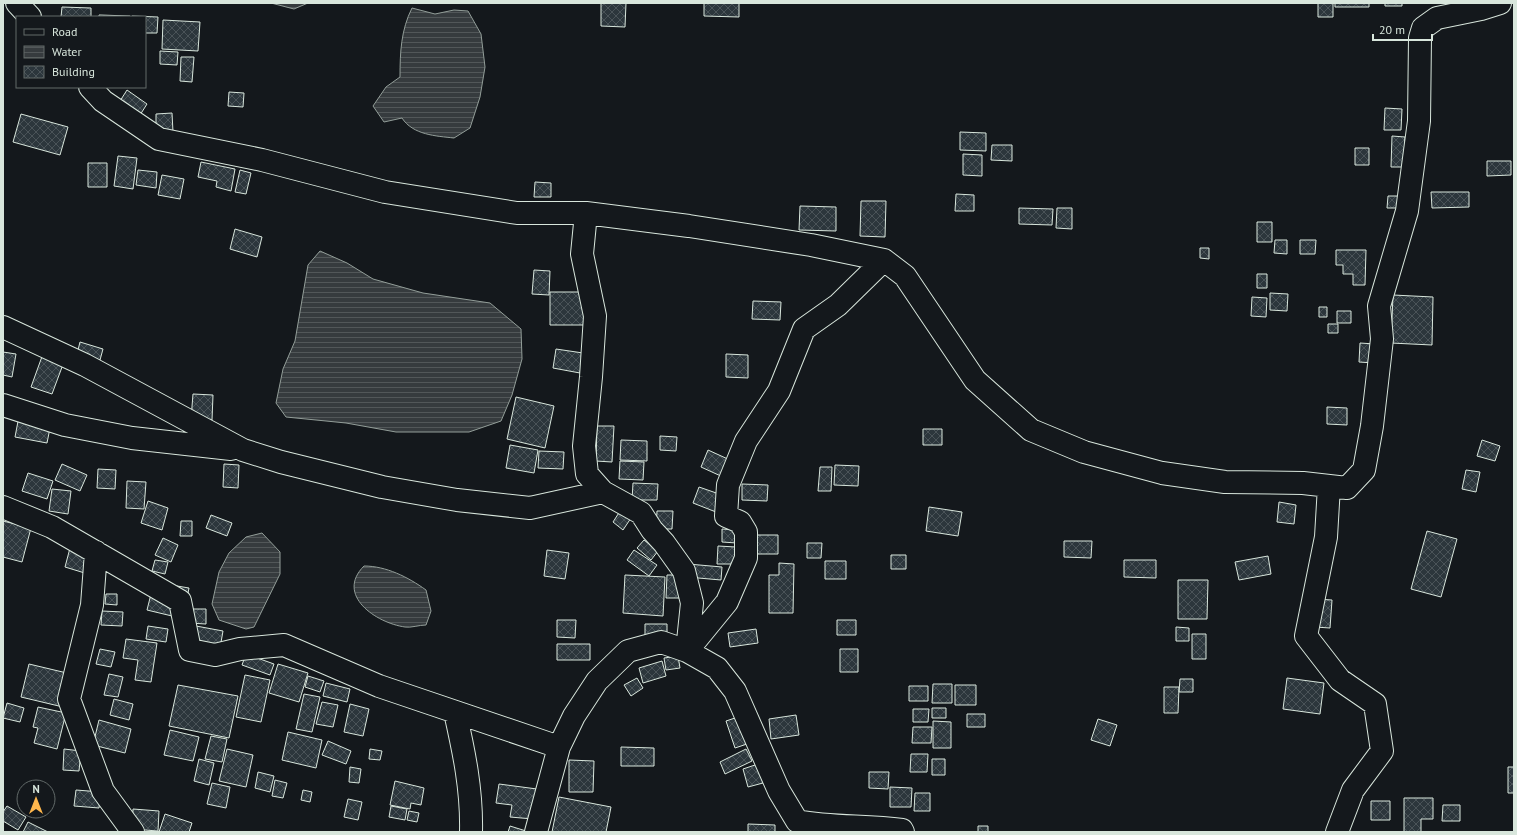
<svg xmlns="http://www.w3.org/2000/svg" width="1517" height="835" viewBox="0 0 1517 835" font-family="'PT Sans',sans-serif">
<style>
.water{fill:url(#water-rules);stroke:#939e99}
.building{fill:url(#building-cross-hatch);stroke:#d8e6dc}
.lines{fill:none;stroke-linecap:round;stroke-linejoin:round}
.minor-casing{stroke:#d8e6dc;stroke-width:24}
.minor{stroke:#14181c;stroke-width:22}
</style>
<defs>
<pattern id="water-rules" width="6" height="5" patternUnits="userSpaceOnUse"><rect width="6" height="5" fill="#363b3e"/><path d="M0 2.5h6" fill="none" stroke="#525759"/></pattern>
<pattern id="building-cross-hatch" width="8" height="8" patternUnits="userSpaceOnUse"><rect width="8" height="8" fill="#2c363c"/><path d="M0 0l8 8M0 8l8-8" fill="none" stroke="#4a5358"/></pattern>
</defs>
<rect width="100%" height="100%" fill="#14181c"/>
<path class="water" d="M271 3H308L294 9Z
M412 8 435 14 454 10 468 11 481 34 485 67 480 97 470 128 454 138C436 136 413 135 402 118L384 122 373 106 386 87 400 77C400 52 401 30 412 8Z
M320 251 347 263 373 279 423 293 490 303 521 329 522 359 512 395 501 421 469 432H396L346 423 286 417 276 403 283 369 295 341 308 265Z
M262 533 280 552V574L254 627 246 629 219 620 212 604 219 572 229 553 246 537Z
M364 566C386 566 408 577 426 590L431 611 426 625C419 625 411 628 405 627 376 623 335 595 364 566Z"/>
<path class="building" d="M601 3H626L625 27 601 26Z
M704 3H739V17L704 16Z
M1318 3H1333V17H1318Z
M1335 3H1369V7H1335Z
M1385 3H1402V6H1385Z
M62 7 91 8V17H61Z
M99 15 130 16V17H99Z
M132 16 158 17 157 33H145V17H132Z
M163 20 200 22 198 51 162 49Z
M160 51 178 52 177 65 160 64Z
M181 57H194L192 82 180 81Z
M127 90 147 104 140 115 120 101Z
M229 92 244 93 243 107 228 106Z
M1385 108 1402 109 1401 130H1384Z
M172 113 173 132H156V114Z
M21 114 68 127 60 155 13 142Z
M960 132 986 133V151L960 150Z
M1392 136 1405 137 1404 167H1391Z
M992 145H1012V161L991 160Z
M1355 148H1369V165H1355Z
M963 154 982 155V176L963 175Z
M118 156 137 158 133 189 114 186Z
M1487 161H1511V175L1487 176Z
M201 162 235 169 231 191 216 187 217 181 198 177Z
M88 163H107V187H88Z
M138 170 157 172 156 188 136 185Z
M240 170 251 173 246 194 235 192Z
M162 175 184 179 180 199 158 195Z
M535 182 551 183V197H534Z
M1431 192H1469V207L1432 208Z
M956 194 974 195V211H955Z
M1388 196H1400L1399 208H1387Z
M861 201H886L885 237 860 236Z
M800 206 836 207V231L799 230Z
M1019 208 1053 209 1052 225 1019 224Z
M1057 208H1072V229L1056 228Z
M1257 222H1272V242H1257Z
M235 229 262 237 257 257 230 249Z
M1275 240H1287V254L1274 253Z
M1300 240H1316L1315 254H1300Z
M1200 248H1209V259L1200 258Z
M1336 250H1366L1365 285H1353V274H1343V265H1336Z
M534 270 550 271 549 295 532 294Z
M1257 274H1267V288H1257Z
M550 292H585V325H550Z
M1270 293 1288 294 1287 311 1270 310Z
M1393 295 1433 297 1432 345 1391 343Z
M1252 297 1267 298 1266 317 1251 316Z
M753 301 781 302 780 320 752 319Z
M1319 307H1327V317H1319Z
M1337 311H1351V323H1337Z
M1328 324H1338V333H1328Z
M80 342 103 349 100 360 77 354Z
M1360 343 1375 344 1374 363 1359 362Z
M556 349 583 353 580 373 553 368Z
M44 351 65 359 52 394 31 387Z
M3 352 16 354 12 377 3 375Z
M726 354 748 355V378L726 377Z
M193 394 213 395 212 420 191 419Z
M516 397 554 406 545 448 507 439Z
M1327 407 1347 408V425L1327 424Z
M19 416 51 423 47 443 15 437Z
M597 426H614L612 462 596 461Z
M923 429H942V445H923Z
M660 436 677 437 676 451 660 450Z
M621 440 647 441V461L620 460Z
M1482 440 1500 446 1495 461 1477 456Z
M510 445 538 450 534 473 506 468Z
M708 450 730 460 723 477 701 467Z
M539 451 564 452 563 469 538 468Z
M620 461 644 462 643 480 619 479Z
M62 464 87 475 80 491 55 480Z
M224 464 239 465 238 488 223 487Z
M835 465 859 466 858 486 834 485Z
M820 467H832L831 491H818Z
M98 469 116 470 115 489 97 488Z
M1466 470 1480 472 1476 492 1462 489Z
M28 473 53 481 47 499 22 491Z
M127 481 146 482 144 509 126 508Z
M633 483 658 484 657 500H632Z
M742 484 768 485 767 501 742 500Z
M699 487 722 495 716 512 693 503Z
M52 489 71 491 68 514 49 511Z
M148 501 168 508 162 530 141 523Z
M1279 502 1296 505 1294 524 1277 522Z
M929 507 962 512 958 536 926 531Z
M622 508 633 515 623 530 613 522Z
M657 511H673L672 529H656Z
M211 515 232 523 227 536 206 528Z
M3 521 31 528 22 562 3 557Z
M181 521H192V536H180Z
M722 529 737 530V543L722 542Z
M1427 531 1457 539 1441 597 1411 589Z
M754 535H778V554H754Z
M163 538 178 545 171 562 155 555Z
M644 540 658 551 651 560 637 548Z
M1064 541H1092L1091 558 1064 557Z
M807 543H822L821 558H807Z
M718 546 736 547V564H717Z
M70 548 94 555 88 574 65 567Z
M547 550 569 553 565 579 544 576Z
M634 550 657 565 649 576 627 560Z
M891 555H906V569H891Z
M1268 556 1271 574 1239 580 1235 562Z
M155 560 168 562 165 574 152 571Z
M1124 560H1156V578L1124 577Z
M825 561H846V579H825Z
M779 563 794 564 793 613H769V575H779Z
M688 564 722 567 721 580 687 577Z
M625 575 665 577 663 616 623 613Z
M667 575H683L682 598H666Z
M1178 580H1208L1207 619H1178Z
M177 586 189 588 187 598 175 596Z
M106 594H117V605L105 604Z
M151 594 177 601 172 616 147 610Z
M1316 599 1332 600 1330 628 1315 627Z
M190 609H206V624L189 623Z
M102 611 123 612 122 626 101 625Z
M557 620H576L575 638 557 637Z
M837 620H856V635H837Z
M645 624H667V639H645Z
M148 626 168 629 166 642 146 639Z
M196 626 223 631 220 648 193 643Z
M1176 627 1189 628V641H1176Z
M756 629 758 643 730 647 728 633Z
M1192 634H1206V659H1192Z
M126 639 157 643 151 682 135 680 138 660 123 658Z
M557 644H590V660H557Z
M100 649 115 652 111 667 96 664Z
M840 649H858V672H840Z
M246 654 274 664 270 675 242 665Z
M678 656 680 668 666 670 664 658Z
M662 661 666 676 643 683 639 668Z
M29 664 71 674 63 707 21 697Z
M278 664 308 673 299 702 269 693Z
M109 674 123 677 118 697 104 695Z
M245 675 270 680 261 722 236 717Z
M308 676 324 681 320 692 305 687Z
M637 678 643 688 631 696 624 685Z
M1287 678 1324 683 1320 714 1283 709Z
M1180 679H1193V692H1179Z
M326 683 350 689 347 702 323 696Z
M933 684H952V703H932Z
M178 685 238 696 229 738 169 726Z
M955 685H976V705H955Z
M909 686H928V701H909Z
M1164 687H1179L1178 713H1164Z
M304 694 320 697 312 732 296 729Z
M114 699 133 704 129 720 110 715Z
M322 702 338 705 333 727 316 724Z
M7 703 24 708 20 722 3 718Z
M350 704 369 709 363 736 344 732Z
M38 707 66 713 57 749 34 743 38 728 33 727Z
M932 708H946V718H932Z
M913 709H929L928 722H913Z
M967 714H985V727H967Z
M796 715 799 735 771 739 769 719Z
M738 717 747 744 735 748 726 721Z
M1098 719 1117 725 1110 746 1091 740Z
M99 720 131 729 125 753 93 745Z
M933 721 951 722V748H933Z
M913 727H932L931 743H912Z
M170 730 199 737 193 761 164 755Z
M288 732 322 740 316 768 282 760Z
M211 736 227 739 222 762 205 759Z
M328 741 351 751 346 764 322 755Z
M621 747 654 748V766H621Z
M64 749 81 751 79 771 63 770Z
M227 749 253 755 246 787 219 781Z
M370 749 382 751 380 760 369 759Z
M746 749 752 761 725 774 720 762Z
M911 754H928L927 772H910Z
M199 759 214 763 209 785 194 781Z
M932 759H945V775H932Z
M569 760 594 761 593 792H569Z
M758 764 763 783 748 787 743 769Z
M350 767 361 769 359 783 349 782Z
M1508 767H1514V793H1508Z
M258 772 274 776 270 792 255 788Z
M869 772H889L888 789 869 788Z
M275 780 287 783 283 798 272 796Z
M395 781 424 788 421 805 411 803 410 809 390 805Z
M212 783 230 787 226 808 207 804Z
M499 784 537 789 533 819 510 817 512 805 496 803Z
M890 787 912 788 911 807H890Z
M76 790 101 792 99 808 74 806Z
M303 790 312 792 310 802 301 800Z
M915 793H930V811H914Z
M559 797 611 807 606 832H552Z
M1404 798H1433V819H1421V832H1404Z
M348 799 362 802 358 820 344 817Z
M1371 801H1390V820H1371Z
M1443 805H1460V821H1442Z
M7 806 26 817 18 830 3 821V812Z
M391 806 407 809 405 820 389 817Z
M133 809 159 811 158 831 132 829Z
M409 811 419 813 417 822 407 820Z
M165 814 192 823 189 832H159Z
M28 822 48 832H23Z
M748 824 775 825V832H748Z
M510 826 526 831 525 832H508Z
M978 826H988V832H978Z"/>
<g class="lines">
<defs>
<path id="minor" d="M17 3 30 17
M90 87 103 101 159 139 262 160 385 192 517 213H586L689 226 811 245 884 260 905 276 975 380 1031 430 1084 452 1162 473 1225 482 1303 483 1347 488 1364 470 1372 426 1382 339 1379 306 1407 211 1419 121 1420 38 1423 28 1437 18 1481 9 1500 3
M586 213 582 254 595 316 591 377 584 446 587 474 603 492 641 513 652 530 664 543 684 571 692 603 687 651
M3 327 85 365 243 450 281 462 382 487 457 500 530 508 603 492
M3 405 65 425 132 438 231 449
M1329 486 1326 537 1306 636 1340 680 1375 704 1382 751 1353 790 1337 832
M3 507 52 527 180 601 190 650 215 655 240 649 284 645 379 686 559 747 536 832
M96 552 92 605 69 699 103 791 133 832
M687 651 727 602 746 558V532L740 522 726 516 728 485 746 441 779 391 804 329 838 305 884 260
M455 712C464 752 472 790 471 832
M559 747 574 716 597 681 628 651 661 642 687 651 717 668 735 691 779 791 797 821C833 828 866 825 902 830L903 832"/>
</defs>
<use href="#minor" class="minor-casing"/>
<use href="#minor" class="minor"/>
</g>
<rect width="1517" height="835" fill="none" stroke="#d8e6dc" stroke-width="8"/>
<rect x="16" y="16" width="130" height="72" fill="#14181c" stroke="#626a69"/>
<rect x="24" y="29" width="20" height="6" fill="#14181c" stroke="#626a69"/>
<text x="52" y="36" font-size="12" fill="#d8e6dc">Road</text>
<rect x="24" y="46" width="20" height="12" fill="url(#water-rules)" stroke="#626a69"/>
<text x="52" y="56" font-size="12" fill="#d8e6dc">Water</text>
<rect x="24" y="66" width="20" height="12" fill="url(#building-cross-hatch)" stroke="#626a69"/>
<text x="52" y="76" font-size="12" fill="#d8e6dc">Building</text>
<g transform="translate(36 799)"><circle r="19" fill="#14181c" stroke="#626a69"/>
<path d="M0-3L7 15L0 10L-7 15Z" fill="#ffb74d"/>
<text y="-6" font-size="11" font-weight="bold" text-anchor="middle" fill="#d8e6dc">N</text>
</g>
<path d="M1373 34v6h59v-6" fill="none" stroke="#d8e6dc" stroke-width="2"/>
<text x="1379" y="34" font-size="12" fill="#d8e6dc" stroke="#14181c" stroke-width="3" paint-order="stroke">20 m</text>
</svg>
